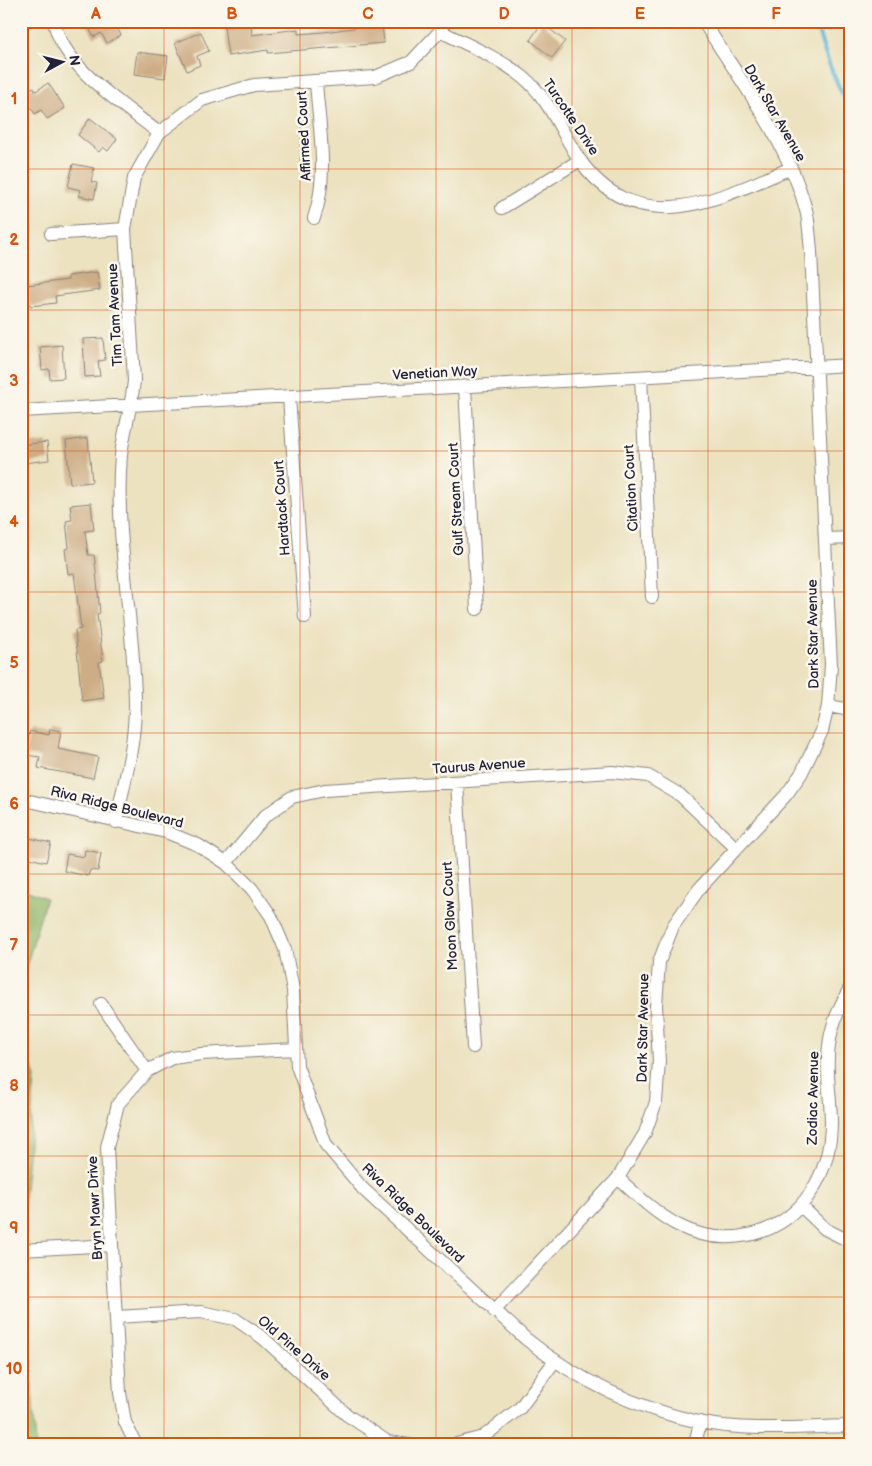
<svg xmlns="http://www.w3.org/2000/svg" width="872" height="1466" viewBox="0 0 872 1466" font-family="'Balsamiq Sans',sans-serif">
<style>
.forest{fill:#94b76c;stroke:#5b6c54}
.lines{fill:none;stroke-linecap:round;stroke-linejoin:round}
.stream{stroke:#58b4d6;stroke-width:4}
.building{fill:#cdad85}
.street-casing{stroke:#87827e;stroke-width:14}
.street{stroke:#fff;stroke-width:12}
.grid{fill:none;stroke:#d45411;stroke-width:1;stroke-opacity:0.55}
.labels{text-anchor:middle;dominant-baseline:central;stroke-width:5;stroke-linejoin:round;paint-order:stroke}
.street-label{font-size:14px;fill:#22223b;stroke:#fbf7ec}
.neatline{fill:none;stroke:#d45411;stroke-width:2}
.grid-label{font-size:16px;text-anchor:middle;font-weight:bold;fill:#d45411}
</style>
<rect width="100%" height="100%" fill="#fbf7ec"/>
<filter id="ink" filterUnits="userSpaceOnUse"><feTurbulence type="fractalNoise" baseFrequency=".02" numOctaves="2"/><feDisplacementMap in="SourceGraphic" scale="10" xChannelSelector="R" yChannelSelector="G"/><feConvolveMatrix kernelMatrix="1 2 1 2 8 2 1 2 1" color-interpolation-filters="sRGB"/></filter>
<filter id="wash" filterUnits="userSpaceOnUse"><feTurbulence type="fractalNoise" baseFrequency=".0096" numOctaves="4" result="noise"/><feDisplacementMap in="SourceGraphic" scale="20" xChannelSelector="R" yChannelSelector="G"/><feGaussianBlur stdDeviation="1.12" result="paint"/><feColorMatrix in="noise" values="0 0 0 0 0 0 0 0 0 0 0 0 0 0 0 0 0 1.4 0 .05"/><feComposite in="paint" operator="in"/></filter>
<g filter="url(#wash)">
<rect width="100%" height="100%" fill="#ece2c0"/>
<path class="forest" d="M21 888 46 898 21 985Z
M21 1015 22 1031 35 1078 21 1235Z
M21 1263H24L36 1445H21Z"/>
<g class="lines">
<path class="stream" d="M816 21C823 54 835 81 851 110"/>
</g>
<g id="blocks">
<path class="building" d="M85 21H113L121 35 107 43 101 33 94 37Z
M251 23 252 35 298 29V34L324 32 382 24 384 43 268 53V50L228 56 224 27Z
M542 23 565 41 552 58 530 40Z
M201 32 209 51 197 56 200 65 187 71 175 43Z
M137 52 168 56 165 78 134 74Z
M48 83 65 108 47 119 41 110 35 114 22 94 33 87 36 91Z
M90 118 117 139 108 151 103 147 99 152 78 135Z
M73 164 94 168 91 182 97 183 94 199 79 196 81 190 68 187Z
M97 272 100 290 55 296 56 303 30 306 27 285 68 280V276Z
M103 338 105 360 98 361 100 376 85 377 83 339Z
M62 345 64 378 50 379 49 369 42 370 40 347Z
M88 438 92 482 70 484 66 441Z
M47 442 49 460 24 463 21 445Z
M91 503 94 530 85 531 88 555H94L96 571 100 613 97 614 103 661 99 662 104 698 82 701 75 630 81 629 74 573 68 574 65 549 69 548 66 521 72 520 70 505Z
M50 729 61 731 58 749 98 757 93 778 38 768 40 757 25 755 30 731 49 735Z
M21 836 51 843 46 862 21 856Z
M85 850 101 853 98 871 90 870 88 876 64 871 67 854 84 857Z"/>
</g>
</g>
<g filter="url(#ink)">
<use href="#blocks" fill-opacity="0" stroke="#87827e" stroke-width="1"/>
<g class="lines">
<defs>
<path id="street" d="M54 21C62 67 124 105 159 133
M440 31C468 45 499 58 523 77 549 98 561 132 579 159 637 242 718 199 791 168
M502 208 580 160
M314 218C329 175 319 127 316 82
M51 234 125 229
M641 377 652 597
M465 387 477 609
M289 397 305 617
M21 411 851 365
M826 539 851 538
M828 706 851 710
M457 782 473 1047
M21 799 166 832 198 845 226 863 252 889 271 916 285 949 293 990 297 1066 326 1145 363 1189 526 1339C577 1380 635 1408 699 1422 745 1432 804 1427 851 1426
M116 822C124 783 135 745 135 705 135 623 114 537 121 455 124 430 132 405 134 380L125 229 134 178 159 133 202 100 254 85 375 77 411 62 440 31 443 21
M226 863 265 816 292 797 325 790 612 772 648 776 680 795 736 848
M101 1004 147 1071
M618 1178C659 1216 693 1248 753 1234 804 1221 831 1172 831 1122 831 1097 825 1072 829 1046 831 1025 840 1005 851 986
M801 1206 825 1229 851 1242
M21 1250 112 1245
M494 1311 618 1178 645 1133 656 1102 659 1061 656 1006 659 962 673 926 699 889 786 795 801 774 822 731 828 706 831 665 811 252C810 240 809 226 807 214 790 144 741 82 703 21
M116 1317 201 1312 235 1319 263 1338 347 1415 388 1442 409 1445
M136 1445 125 1422 120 1393 112 1245 107 1147 118 1104 147 1071 172 1058 201 1054 295 1049
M453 1445 483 1437 520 1408 554 1362
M695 1445 700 1422"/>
</defs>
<use href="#street" class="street-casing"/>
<use href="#street" class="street"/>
</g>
</g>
<path class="grid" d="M164 21V1445M300 21V1445M436 21V1445M572 21V1445M708 21V1445M21 169H851M21 310H851M21 451H851M21 592H851M21 733H851M21 874H851M21 1015H851M21 1156H851M21 1297H851"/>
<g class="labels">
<g class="street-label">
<text transform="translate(775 113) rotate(60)">Dark Star Avenue</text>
<text transform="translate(571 117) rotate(56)">Turcotte Drive</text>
<text transform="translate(304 136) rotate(-93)">Affirmed Court</text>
<text transform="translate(115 315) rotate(-93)">Tim Tam Avenue</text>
<text transform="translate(435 373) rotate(-3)">Venetian Way</text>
<text transform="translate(631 488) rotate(-93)">Citation Court</text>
<text transform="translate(456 499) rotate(-93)">Gulf Stream Court</text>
<text transform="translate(282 508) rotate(-94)">Hardtack Court</text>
<text transform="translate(813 634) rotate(-91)">Dark Star Avenue</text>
<text transform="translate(479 766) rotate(-4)">Taurus Avenue</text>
<text transform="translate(117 807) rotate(14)">Riva Ridge Boulevard</text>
<text transform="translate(450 916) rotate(-93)">Moon Glow Court</text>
<text transform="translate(643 1028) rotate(-89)">Dark Star Avenue</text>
<text transform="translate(813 1098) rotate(-89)">Zodiac Avenue</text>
<text transform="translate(95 1208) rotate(-93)">Bryn Mawr Drive</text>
<text transform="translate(413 1213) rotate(44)">Riva Ridge Boulevard</text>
<text transform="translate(294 1348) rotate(41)">Old Pine Drive</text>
</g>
</g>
<rect width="872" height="1466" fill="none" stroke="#fbf7ec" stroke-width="55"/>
<g transform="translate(62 62) rotate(83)" stroke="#fbf7ec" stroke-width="4" paint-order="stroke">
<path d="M0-4L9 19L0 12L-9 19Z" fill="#22223b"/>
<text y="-8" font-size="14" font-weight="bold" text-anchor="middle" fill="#22223b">N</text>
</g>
<rect x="28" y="28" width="816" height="1410" class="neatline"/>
<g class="grid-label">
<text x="96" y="19">A</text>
<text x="232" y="19">B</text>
<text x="368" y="19">C</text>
<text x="504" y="19">D</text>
<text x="640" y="19">E</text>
<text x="776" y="19">F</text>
<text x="14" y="104">1</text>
<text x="14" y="245">2</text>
<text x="14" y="386">3</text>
<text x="14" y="527">4</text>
<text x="14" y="668">5</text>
<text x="14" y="809">6</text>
<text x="14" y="950">7</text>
<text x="14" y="1091">8</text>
<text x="14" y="1233">9</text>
<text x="14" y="1374">10</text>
</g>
</svg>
